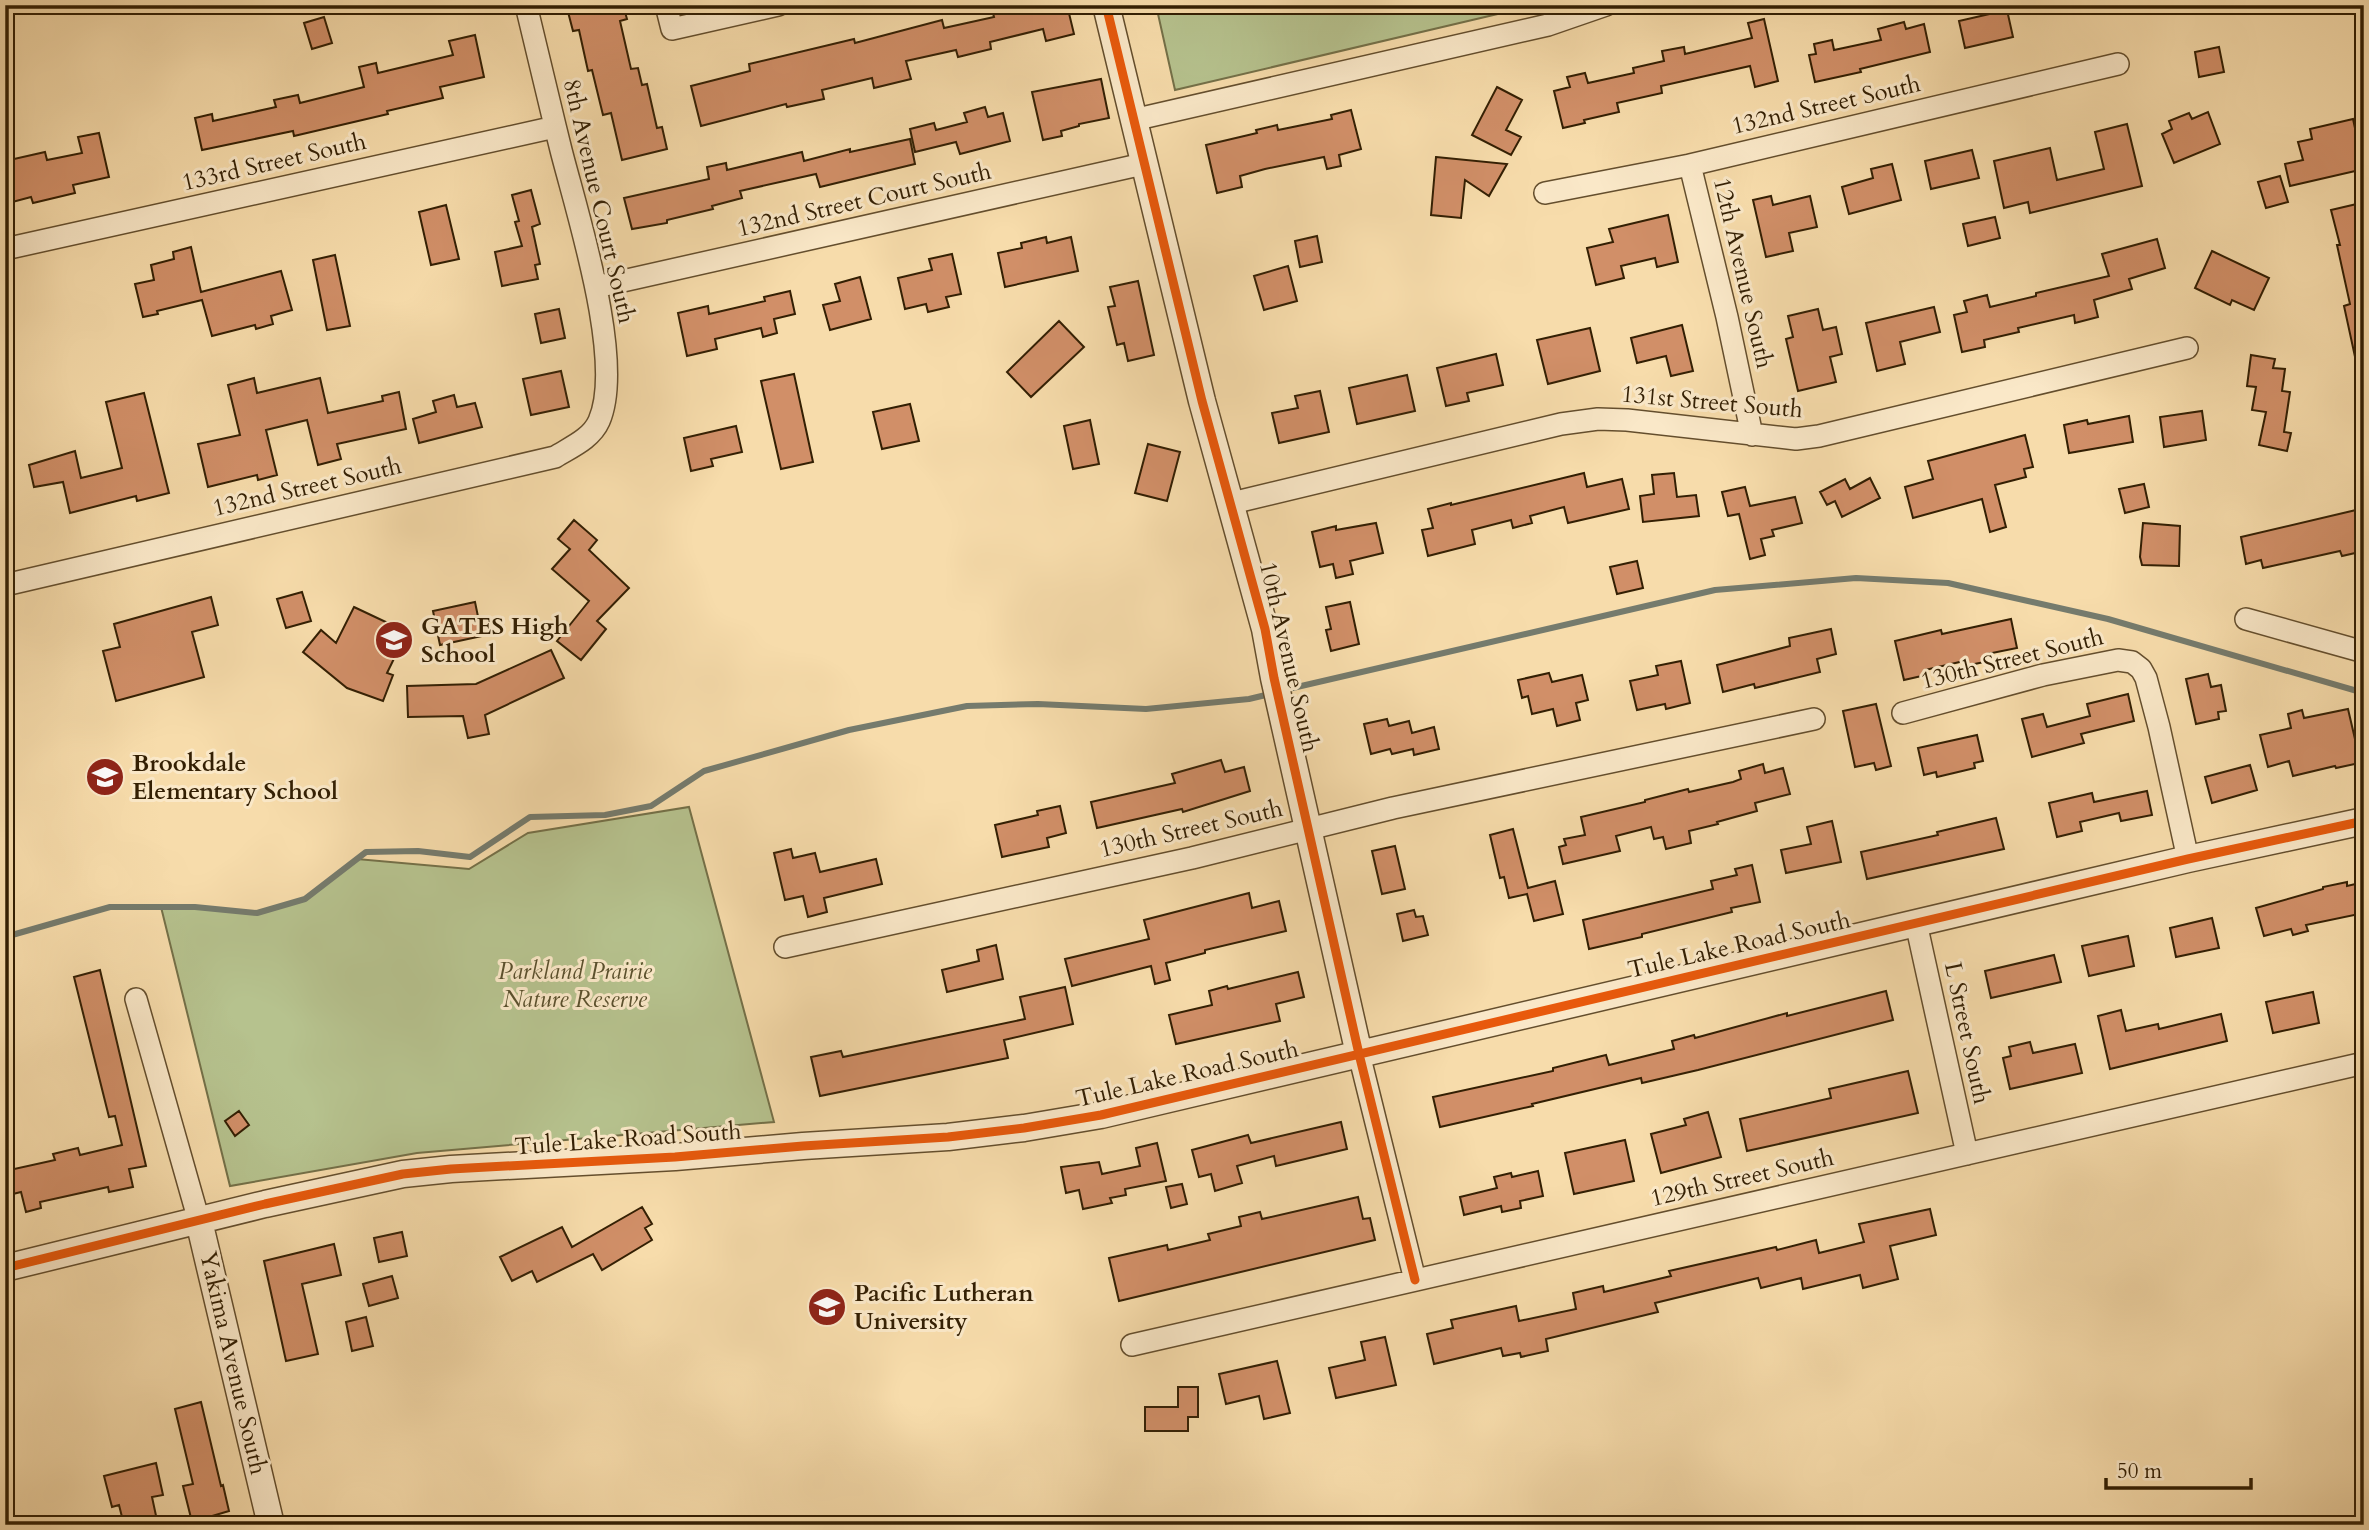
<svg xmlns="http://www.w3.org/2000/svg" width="2369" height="1530" viewBox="0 0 2369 1530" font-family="Cardo,serif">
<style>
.green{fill:#b6c28e;stroke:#747048;stroke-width:2}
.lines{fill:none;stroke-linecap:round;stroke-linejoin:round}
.stream{stroke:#757b6d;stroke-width:6}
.building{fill:#d18f68;stroke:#331f03;stroke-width:2}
.minor-casing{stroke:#644e2d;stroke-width:24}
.tertiary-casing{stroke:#644e2d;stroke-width:29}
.minor{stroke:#fae8c8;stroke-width:21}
.tertiary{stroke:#fae8c8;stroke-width:26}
.cycleway-casing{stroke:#fae8c8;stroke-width:13}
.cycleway{stroke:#e8590c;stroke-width:9}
.labels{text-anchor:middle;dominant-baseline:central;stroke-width:6;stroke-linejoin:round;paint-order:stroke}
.street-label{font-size:24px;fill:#331f03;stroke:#fae8c8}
.poi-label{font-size:24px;font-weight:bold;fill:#331f03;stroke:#fae8c8;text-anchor:start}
.park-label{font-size:24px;font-style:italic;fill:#5a502d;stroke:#fae8c8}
</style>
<rect width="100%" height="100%" fill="#f7dcab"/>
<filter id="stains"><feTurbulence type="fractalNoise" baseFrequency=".00286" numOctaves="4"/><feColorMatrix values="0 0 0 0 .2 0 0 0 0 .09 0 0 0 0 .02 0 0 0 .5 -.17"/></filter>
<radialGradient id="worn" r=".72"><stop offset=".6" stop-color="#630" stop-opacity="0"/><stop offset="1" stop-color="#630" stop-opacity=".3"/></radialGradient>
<path class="green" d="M1156 5H1518L1519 9 1175 90Z
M689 807 774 1122 417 1153 230 1186 161 907H195L257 913 305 899 357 859 469 869 528 833Z"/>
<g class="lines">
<path class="stream" d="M1284 690 1715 590 1856 578 1948 583 2108 619 2364 693
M5 937 110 907H195L257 913 305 899 366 852 418 851 470 857 530 817 605 815 651 806 704 771 849 730 967 706 1038 704 1146 709 1249 699 1270 694"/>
</g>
<path class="building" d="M572 5H623L627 19 620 21 631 69 638 68 642 85 647 84 657 128 662 127 667 149 622 160 611 113 603 115 592 70 588 71 579 30 573 31 567 8 573 7Z
M1006 5H1067L1074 34 1046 41 1043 29 990 42 991 49 958 57 956 50 906 61 911 79 874 88 872 78 822 90 824 99 787 107 786 104 701 126 691 86 750 71 749 64 854 39 855 43 942 20 944 28 994 17 992 9Z
M2007 10 2013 37 1965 48 1959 21Z
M324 17 332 43 312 49 304 23Z
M1764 19 1778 81 1755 87 1750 66 1661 86 1662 93 1617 103 1619 112 1584 120 1585 123 1563 128 1554 91 1570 87 1567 77 1585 73 1588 83 1634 73 1633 68 1664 61 1662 51 1684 47 1685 54 1752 38 1748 23Z
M1904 22 1906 29 1924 24 1930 52 1860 69 1861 72 1815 82 1809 55 1816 54 1814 44 1832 40 1834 50 1881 40 1878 29Z
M475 35 484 77 440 87 443 98 387 111 388 114 294 136 293 131 202 150 195 118 212 114 213 121 276 107 274 100 298 95 300 103 364 87 359 67 376 63 378 73 453 55 449 41Z
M2219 47 2224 72 2199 77 2195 52Z
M1101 79 1109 118 1079 124V126L1061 131 1062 136 1043 140 1032 92Z
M1497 87 1522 100 1506 130 1521 137 1511 155 1472 135Z
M985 107 988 117 1003 113 1010 141 960 154 956 142 915 152 910 129 934 123 936 130 967 122 964 113Z
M1351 110 1361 149 1339 155 1341 166 1327 169 1324 157 1265 169 1240 176 1242 187 1217 193 1206 145 1257 133 1256 130 1277 125 1278 130 1332 119 1331 115Z
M2208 112 2220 144 2174 163 2162 134 2172 129 2169 121 2189 113 2192 119Z
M2353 119 2364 169 2290 186 2285 164 2303 160 2298 142 2312 139 2310 129Z
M2127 124 2142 186 2030 213 2028 202 2004 208 1994 161 2050 148 2057 180 2104 169 2095 132Z
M99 133 109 177 73 185 75 193 33 203 31 197 5 204V161L45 152 47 160 82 153 78 137Z
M910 139 915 164 820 187 816 174 740 191 742 198 712 206 713 209 667 220V223L632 229 624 198 709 179 707 167 726 163 727 170 802 152 804 161 850 149V152Z
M1972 150 1979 178 1931 189 1925 161Z
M1436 157 1507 164 1489 196 1465 180 1461 218 1431 215Z
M1892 164 1901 200 1849 214 1842 187 1873 178 1871 169Z
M2280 176 2288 202 2266 208 2258 182Z
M531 190 540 224 532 227 540 264 535 265 538 279 502 286 495 252 522 246 515 222 519 221 512 195Z
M1771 196 1773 205 1810 196 1817 227 1789 233 1793 251 1766 257 1753 200Z
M2361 203 2364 214V366H2357L2344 306 2350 304 2337 245H2340L2331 210Z
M446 205 459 259 431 265 419 212Z
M1668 215 1678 262 1657 267 1655 258 1621 266 1624 278 1596 285 1587 248 1613 242 1609 229Z
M1995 217 2000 238 1968 246 1963 224Z
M1317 236 1322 262 1300 267 1295 241Z
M1046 237 1047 243 1071 237 1078 271 1005 287 998 253 1022 248 1021 243Z
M2157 239 2165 268 2129 279 2132 289 2094 300 2098 317 2075 323 2074 315 2018 328 2019 332 1984 340 1985 347 1962 352 1954 315 1967 312 1964 301 1987 295 1990 307 2036 296V293L2109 276 2102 254Z
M191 247 201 292 281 271 292 310 271 316 273 324 256 329 255 325 212 336 202 300 157 311 158 314 143 317 135 284 154 280 151 265 174 259 173 252Z
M2212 251 2269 278 2254 310 2232 300 2230 305 2195 288Z
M952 254 961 294 946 297 949 307 928 312 926 304 905 309 898 278 932 270 929 259Z
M335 255 350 326 327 330 313 260Z
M1288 266 1297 301 1264 310 1254 276Z
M860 277 871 319 830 330 823 305 840 301 835 284Z
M1138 281 1154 355 1128 361 1124 343 1117 345 1108 307 1115 306 1110 287Z
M790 291 795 314 774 319 777 333 763 337 761 328 715 339 717 349 687 356 678 313 708 306 709 314 765 301 764 297Z
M1934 307 1940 332 1900 342 1905 364 1877 371 1866 323Z
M559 309 565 338 541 343 535 314Z
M1818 309 1823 330 1836 327 1842 354 1830 357 1836 382 1798 391 1786 339 1793 337 1788 316Z
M1059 321 1084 347 1031 397 1007 372Z
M1682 325 1693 371 1671 376 1666 356 1637 363 1631 338Z
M1590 328 1600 371 1548 384 1537 340Z
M1496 354 1503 385 1467 393 1469 401 1446 406 1437 368Z
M2251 355 2275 359 2273 368 2285 369 2282 391 2290 392 2284 432 2291 433 2287 451 2259 445 2266 412 2252 410 2256 387 2247 386Z
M561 371 569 407 531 415 523 379Z
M794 374 813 462 781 469 761 381Z
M1407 375 1415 411 1357 424 1349 388Z
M254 378 257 393 320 378 328 413 383 401 382 396 399 392 406 429 337 444 341 459 318 465 307 420 266 430 277 475 258 480 257 475 208 487 198 444 240 435 228 385Z
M1320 391 1329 432 1279 443 1272 413 1298 408 1295 396Z
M144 393 169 493 137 501 136 496 70 513 63 482 34 487 29 465 75 451 81 478 122 468 106 402Z
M454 395 457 407 475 403 482 427 419 443 413 419 436 412 433 401Z
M910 404 919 441 882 449 873 412Z
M2202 411 2206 440 2164 447 2160 417Z
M2129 416 2133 442 2069 453 2064 425 2087 420 2088 424Z
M1090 420 1099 464 1073 469 1064 426Z
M736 426 742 452 711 459 713 466 691 471 684 438Z
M2025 435 2033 467 2024 469 2026 477 1995 485 2006 527 1990 532 1982 499 1913 518 1905 487 1933 479 1928 461Z
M1148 444 1180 452 1167 501 1135 493Z
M1584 473 1587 487 1622 479 1629 509 1568 523 1564 507 1530 516 1532 523 1513 528 1511 520 1472 530 1475 544 1428 556 1422 530 1433 528 1428 509 1451 503V505Z
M1674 473 1677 497 1696 495 1699 516 1643 522 1640 496 1654 494 1652 475Z
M1870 478 1880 498 1842 517 1835 501 1827 505 1820 492 1845 479 1850 489Z
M2144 484 2149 507 2125 513 2119 489Z
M1745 487 1750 506 1795 497 1802 523 1772 530 1774 536 1761 539 1765 555 1750 559 1739 514 1728 516 1722 492Z
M2356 510 2364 551 2342 556 2340 551 2263 568 2261 560 2246 564 2241 537Z
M574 520 597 540 589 550 629 588 597 621 606 629 581 660 557 641 589 601 552 569 570 549 558 539Z
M1376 523 1383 553 1350 561 1353 574 1336 578 1333 564 1320 567 1312 532 1336 526V530Z
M2143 523 2180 526 2179 566 2142 565 2140 557Z
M1637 561 1643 588 1617 594 1610 567Z
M302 592 311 621 286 628 277 599Z
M211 597 218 625 192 632 204 677 116 701 103 651 120 647 114 624Z
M475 602 482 636 440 645 433 611Z
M1350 602 1359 644 1331 651 1326 630 1331 629 1326 607Z
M354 607 407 632 387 673 393 675 383 701 347 688 303 652 321 630 336 643Z
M2011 619 2017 648 1987 654 1989 661 1965 666 1964 661 1925 670 1926 675 1904 680 1895 641 1941 630 1942 634Z
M1831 629 1836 654 1817 659 1820 672 1755 688 1754 684 1723 692 1717 665 1790 646 1789 638Z
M551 650 564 678 485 715 489 734 468 738 463 716 408 717 407 686 476 684Z
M1681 661 1690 703 1666 709 1665 704 1637 710 1630 681 1658 675 1656 666Z
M1549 673 1552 682 1582 675 1588 700 1576 703 1580 720 1557 726 1553 709 1532 714 1528 696 1522 698 1518 680Z
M2208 674 2211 687 2221 685 2226 711 2218 712 2219 719 2196 724 2186 679Z
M2128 694 2134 721 2081 734 2084 743 2032 757 2022 719 2043 714 2047 727 2090 716 2087 704Z
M1876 704 1891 766 1876 770 1874 763 1855 767 1843 711Z
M2348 709 2355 739 2364 737V762L2336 768 2335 766 2293 776 2289 761 2268 767 2260 735 2291 728 2288 714 2302 710 2304 718Z
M1387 719 1389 726 1409 721 1412 733 1434 727 1439 749 1414 755 1413 749 1392 754 1390 749 1371 754 1364 724Z
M1977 735 1983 761 1974 763 1975 768 1937 777 1936 772 1924 775 1918 748Z
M1221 760 1225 772 1244 767 1250 791 1183 812 1182 809 1097 828 1091 802 1175 783 1172 774Z
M1763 764 1765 773 1783 768 1790 794 1755 803 1757 811 1717 822 1718 824 1689 831 1691 843 1666 849 1663 837 1654 839 1651 827 1616 836 1620 851 1563 864 1559 847 1566 845 1564 839 1585 835 1581 817 1645 802V800L1688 789 1689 792 1733 782 1741 779 1739 771Z
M2250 765 2257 790 2212 803 2205 777Z
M2147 791 2152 815 2121 821 2119 813 2080 822 2082 831 2057 837 2049 803 2092 793 2094 802Z
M1060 806 1066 833 1047 838 1049 847 1002 857 995 825 1038 815 1037 811Z
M1996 818 2004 849 1867 879 1861 852 1938 835 1937 832Z
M1832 821 1841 862 1786 873 1781 850 1811 844 1807 827Z
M1513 829 1528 888 1555 881 1563 914 1534 921 1527 894 1509 898 1504 877 1500 878 1490 835Z
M1395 846 1405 889 1382 894 1372 851Z
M791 849 793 858 815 853 820 872 876 859 882 884 824 898 827 912 808 917 803 896 785 900 774 853Z
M1752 865 1760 902 1731 908 1732 912 1642 934V937L1589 949 1583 920 1713 889 1711 881 1737 875 1735 869Z
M2347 882V886L2364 882V913L2306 925 2308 931 2293 935 2291 929 2264 936 2256 908 2323 889V887Z
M1249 893 1252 908 1279 901 1286 931 1205 950V953L1166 963 1170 980 1155 984 1151 966 1072 986 1065 959 1149 939 1144 920Z
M1414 910 1416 917 1423 916 1428 935 1403 941 1397 914Z
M2212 918 2219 948 2176 957 2170 928Z
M2128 936 2134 966 2089 976 2082 946Z
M996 945 1003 979 947 992 942 970 979 961 977 950Z
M2054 955 2061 982 1991 998 1985 971Z
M100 970 146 1166 129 1169 133 1187 109 1192 108 1187 40 1202 41 1208 26 1212 21 1192 5 1196V1171L55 1160 53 1154 78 1148 80 1155 122 1145 115 1116 109 1117 74 977Z
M1298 972 1304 997 1276 1004 1280 1021 1176 1044 1169 1015 1212 1005 1209 991 1227 986 1228 989Z
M1065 987 1073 1024 1004 1040 1008 1058 820 1096 811 1057 841 1051 843 1057 1025 1019 1020 997Z
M1886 991 1893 1020 1698 1070 1642 1083 1641 1078 1532 1104 1533 1106 1440 1127 1433 1097 1553 1071V1068L1606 1055 1609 1065 1674 1049 1672 1041 1694 1035 1695 1038 1787 1013V1016Z
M2313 992 2319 1023 2273 1033 2266 1002Z
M2121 1010 2126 1031 2158 1024 2159 1029 2221 1014 2227 1041 2110 1069 2098 1016Z
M2030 1042 2033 1053 2075 1044 2082 1073 2010 1089 2003 1058 2011 1056 2009 1047Z
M1908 1071 1918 1113 1747 1151 1740 1119 1831 1098 1829 1089Z
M239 1111 249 1125 235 1136 225 1121Z
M1708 1112 1721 1157 1661 1173 1651 1134 1686 1125 1684 1119Z
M1341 1122 1347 1149 1276 1166 1274 1156 1237 1166 1242 1183 1215 1191 1211 1174 1199 1177 1192 1150 1248 1135 1251 1143Z
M1625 1140 1634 1181 1574 1194 1565 1153Z
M1157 1143 1166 1181 1125 1189 1126 1195 1110 1198 1112 1203 1083 1209 1079 1190 1066 1193 1061 1167 1099 1162 1102 1174 1140 1166 1136 1148Z
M1538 1171 1543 1196 1520 1201 1521 1208 1502 1212 1501 1206 1464 1215 1460 1197 1497 1188 1494 1177 1511 1173 1512 1177Z
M1182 1184 1187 1204 1171 1208 1166 1187Z
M1358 1197 1363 1219 1370 1218 1375 1240 1119 1301 1109 1258 1167 1245 1168 1250 1210 1240 1208 1234 1241 1226 1239 1217 1260 1212 1262 1219Z
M642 1207 652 1224 645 1228 652 1240 602 1270 593 1254 537 1282 532 1271 512 1281 500 1257 562 1227 572 1247Z
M1930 1209 1936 1235 1890 1246 1898 1279 1863 1288 1860 1275 1803 1289 1801 1278 1761 1288 1758 1278 1655 1303 1658 1312 1546 1339 1548 1351 1521 1357 1520 1353 1503 1356 1501 1348 1434 1364 1427 1334 1453 1328 1451 1320 1516 1306 1519 1321 1576 1309 1573 1293 1603 1286 1604 1292 1671 1276 1669 1271 1776 1247 1777 1250 1816 1240 1819 1253 1864 1242 1859 1224Z
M402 1232 407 1256 379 1262 374 1238Z
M334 1244 341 1275 302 1284 318 1354 286 1361 264 1261Z
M392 1276 398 1298 369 1306 363 1284Z
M366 1317 373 1346 352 1351 346 1322Z
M1385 1337 1396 1385 1336 1398 1329 1368 1365 1360 1361 1342Z
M1277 1361 1290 1413 1264 1419 1259 1396 1226 1404 1219 1374Z
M1178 1387H1198V1417H1188V1431H1145V1407H1178Z
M201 1402 221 1486 223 1485 229 1511 192 1522 183 1486 193 1484 175 1409Z
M156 1463 163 1495 152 1497 158 1525H124L119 1505 112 1507 104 1476Z"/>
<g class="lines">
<defs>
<path id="minor" d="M666 5 672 29 778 5
M1133 120 1548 25 1606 5
M1690 165 1727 317 1752 435
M1545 193 1690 165 2118 64
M5 249 555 127
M596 287 1143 164
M1232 503 1561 424 1598 419 1627 420 1796 439 1819 436 2187 348
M5 585 555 457C571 447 591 439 599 421 625 362 577 213 561 150 549 102 538 54 526 5
M2246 619 2364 652
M1903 713 2043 675 2118 660 2132 662 2141 669 2146 678 2159 727 2188 859
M1916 923 1967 1154
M785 947 1192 858 1393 808 1814 719
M136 999 199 1221
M1359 1054 1415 1280
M1132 1345 2364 1063"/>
<path id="tertiary" d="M1106 5 1202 401 1265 629 1274 678 1359 1054
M199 1221 271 1525
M5 1268 265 1204 403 1174 451 1169 675 1157 803 1146 948 1137 1024 1128 1101 1115 2188 859 2364 821"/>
</defs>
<use href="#minor" class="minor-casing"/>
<use href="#tertiary" class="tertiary-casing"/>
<use href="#minor" class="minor"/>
<use href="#tertiary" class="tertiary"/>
<defs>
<path id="cycleway" d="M1106 5 1202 401 1265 629 1274 678 1359 1054 1415 1280
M5 1268 265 1204 403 1174 451 1169 675 1157 803 1146 948 1137 1024 1128 1101 1115 2188 859 2364 821"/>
</defs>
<use href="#cycleway" class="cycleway-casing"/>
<use href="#cycleway" class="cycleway"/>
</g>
<defs>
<symbol id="school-disc" viewBox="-11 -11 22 22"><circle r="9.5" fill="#8f2418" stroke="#fae8c8"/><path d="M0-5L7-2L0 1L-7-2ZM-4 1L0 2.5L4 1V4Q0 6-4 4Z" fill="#fff"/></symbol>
<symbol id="university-disc" viewBox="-11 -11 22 22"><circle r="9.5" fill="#8f2418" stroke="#fae8c8"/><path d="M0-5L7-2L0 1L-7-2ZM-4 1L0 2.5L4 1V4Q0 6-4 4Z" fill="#fff"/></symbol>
</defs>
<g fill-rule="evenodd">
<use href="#school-disc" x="372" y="618" width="44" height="44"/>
<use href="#school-disc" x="83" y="755" width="44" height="44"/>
<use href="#university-disc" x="805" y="1285" width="44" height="44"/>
</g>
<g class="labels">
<g class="street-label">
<text transform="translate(1826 105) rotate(-13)">132nd Street South</text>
<text transform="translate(274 162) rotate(-13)">133rd Street South</text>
<text transform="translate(864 200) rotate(-13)">132nd Street Court South</text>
<text transform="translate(599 201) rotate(77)">8th Avenue Court South</text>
<text transform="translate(1743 273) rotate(77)">12th Avenue South</text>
<text transform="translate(1712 402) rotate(5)">131st Street South</text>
<text transform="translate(307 487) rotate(-13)">132nd Street South</text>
<text transform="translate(1289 657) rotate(77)">10th Avenue South</text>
<text transform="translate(2012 659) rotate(-14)">130th Street South</text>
<text transform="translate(1191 829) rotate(-13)">130th Street South</text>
<text transform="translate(1739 945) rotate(-13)">Tule Lake Road South</text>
<text transform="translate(1967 1033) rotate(78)">L Street South</text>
<text transform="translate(1187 1074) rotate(-13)">Tule Lake Road South</text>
<text transform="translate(628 1139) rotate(-4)">Tule Lake Road South</text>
<text transform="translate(1742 1178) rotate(-13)">129th Street South</text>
<text transform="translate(233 1363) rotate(77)">Yakima Avenue South</text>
</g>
<g class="poi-label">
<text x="421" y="626">GATES High<tspan x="421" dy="28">School</tspan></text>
<text x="132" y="763">Brookdale<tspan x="132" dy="28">Elementary School</tspan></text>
<text x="854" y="1293">Pacific Lutheran<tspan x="854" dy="28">University</tspan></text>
</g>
<g class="park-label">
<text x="575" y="971">Parkland Prairie<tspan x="575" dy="28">Nature Reserve</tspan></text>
</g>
</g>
<rect width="2369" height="1530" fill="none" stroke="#f7dcab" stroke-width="28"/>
<rect x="7" y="7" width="2355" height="1516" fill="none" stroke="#331f03" stroke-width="3.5"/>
<rect x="14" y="14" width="2341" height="1502" fill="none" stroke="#331f03" stroke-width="2"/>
<path d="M2106 1478v10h145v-10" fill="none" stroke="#331f03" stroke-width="3.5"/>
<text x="2117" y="1478" font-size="21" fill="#331f03" stroke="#fae8c8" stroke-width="5" paint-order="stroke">50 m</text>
<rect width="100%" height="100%" filter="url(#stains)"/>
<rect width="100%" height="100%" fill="url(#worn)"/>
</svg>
